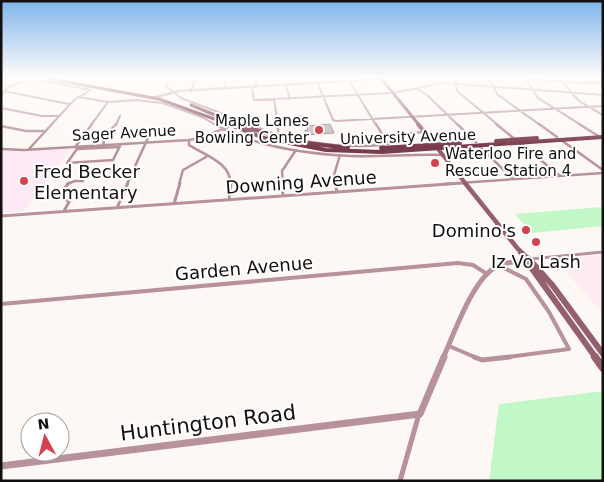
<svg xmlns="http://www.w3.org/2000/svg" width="604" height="482" viewBox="0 0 604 482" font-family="'DejaVu Sans',sans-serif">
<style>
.industrial{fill:#feeaf1}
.education{fill:#fee9f7}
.green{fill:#c2f7c7}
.building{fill:#c3bab9;stroke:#938b8a}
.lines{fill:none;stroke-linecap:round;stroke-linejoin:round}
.minor-far4{stroke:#b7929b;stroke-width:2}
.minor-far3{stroke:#b7929b;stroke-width:2.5}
.minor-far2{stroke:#b7929b;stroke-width:3}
.minor-far1{stroke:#b7929b;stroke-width:4}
.minor{stroke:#b7929b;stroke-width:5}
.tertiary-far2{stroke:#b7929b;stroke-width:2.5}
.tertiary-far1{stroke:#b7929b;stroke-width:5}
.tertiary{stroke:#b7929b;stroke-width:7}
.secondary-far4{stroke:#94606e;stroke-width:3}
.secondary-far3{stroke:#94606e;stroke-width:4}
.secondary-far2{stroke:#94606e;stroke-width:4.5}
.secondary-far1{stroke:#94606e;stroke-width:6}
.secondary{stroke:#94606e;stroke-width:8}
.primary-far1{stroke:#793c4e;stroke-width:3}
.primary{stroke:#793c4e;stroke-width:4}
.poi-dot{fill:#d3424e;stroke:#fff;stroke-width:2}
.labels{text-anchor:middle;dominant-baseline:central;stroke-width:4;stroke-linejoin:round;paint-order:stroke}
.far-poi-label{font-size:15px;fill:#120f0e;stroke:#fff;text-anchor:end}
.far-street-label{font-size:15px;fill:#120f0e;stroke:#fff}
.poi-label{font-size:18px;fill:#120f0e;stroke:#fff;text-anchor:start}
.street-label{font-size:18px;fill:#120f0e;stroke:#fff}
.near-street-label{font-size:21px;fill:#120f0e;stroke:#fff}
</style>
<rect width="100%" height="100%" fill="#fef8f5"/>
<path class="industrial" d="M603 255V314L555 259Z"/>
<path class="education" d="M71 149 24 211 1 213V151Z"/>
<path class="green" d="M603 207V226L532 233 515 214Z
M603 391V481H489L499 404Z"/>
<path class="building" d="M330 124 334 133 306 135 305 130H308L307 126Z"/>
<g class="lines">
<path class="minor-far4" d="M27 78 91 90
M168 78 166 86 181 98 252 125
M256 78V87
M426 78 437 83
M455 78 457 91 498 125
M489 78 497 94 540 125
M525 78 538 98 581 125
M559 78 579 101 603 115
M593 78 603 87
M350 82 376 125
M318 84 333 120 336 121 603 106
M286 86 290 99
M252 87 254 100 392 93 444 83 603 95
M416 88 427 95 458 125
M225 89 226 78
M4 91 69 104
M1 95 8 87 29 79
M78 97 108 102 136 100 162 103 202 117 216 125
M274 99 278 125
M1 108 42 116H58
M51 125 74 100 91 90
M91 125 108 102
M116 125 120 116
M232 125 244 120"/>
<path class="minor-far3" d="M214 124C253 146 306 154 351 156 381 157 412 154 443 155
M249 124C285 141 341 149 381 145 393 144 398 138 409 134 413 132 419 133 424 132
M277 124 279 135
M376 124 388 144
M457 124 476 142
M496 124 516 140
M539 124 557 137
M579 124 600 137
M1 126 26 131H44
M189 140V145C204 155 232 163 230 184
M561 140 603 170
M520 143 560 176
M103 145 106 135 116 124
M76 146 92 124
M479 146 513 179
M1 149 24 150 189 140 203 137 235 124
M29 149 52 124
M77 149 119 147
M67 163 113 160 121 144
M67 163 77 149
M67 184 75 181H83
M127 184 152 129
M179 184 183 170 206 157
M283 184 282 171 296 150
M336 184 334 175 340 155
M445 184 603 173"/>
<path class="minor-far2" d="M282 183 283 196
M335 183 337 192
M229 200 231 183
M174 204 180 183
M117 208 128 183
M64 211 69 202 59 194 69 183
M1 216 462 183
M531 259 603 252"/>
<path class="minor-far1" d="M1 304 458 263 473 265 487 274
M449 346 477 358
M500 358 569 349 549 312 526 279 500 266"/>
<path class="minor" d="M474 357 482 360 510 357
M400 481 419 414"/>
<path class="tertiary-far2" d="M519 78 603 84
M191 91 196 78
M153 98 179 91 394 78"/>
<path class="tertiary-far1" d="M443 358C455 332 473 277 499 265 507 262 518 262 526 260"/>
<path class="tertiary" d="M1 466 420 414 444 357"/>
<path class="secondary-far4" d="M381 78 419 125"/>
<path class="secondary-far3" d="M418 124 466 184"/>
<path class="secondary-far2" d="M465 183 518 249 530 260
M520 252 526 260"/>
<path class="secondary-far1" d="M525 259 596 358
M529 259 553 286 603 354"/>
<path class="secondary" d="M595 357 603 368"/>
<path class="primary-far1" d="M45 78 159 99 231 125
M191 105 227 120
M235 123 240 125"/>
<path class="primary" d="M228 124 264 138 326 150 382 152 603 137
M237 124 290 141 348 148
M496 141 537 138
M381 148 460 143"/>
</g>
<linearGradient id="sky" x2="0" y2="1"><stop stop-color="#7fb5ec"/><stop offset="0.53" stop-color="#fffcfa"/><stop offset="1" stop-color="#fffcfa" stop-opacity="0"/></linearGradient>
<rect width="604" height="146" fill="url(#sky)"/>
<g class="poi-dot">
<circle cx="319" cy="130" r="5"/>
<circle cx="435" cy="163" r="5"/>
<circle cx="24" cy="181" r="5"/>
<circle cx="526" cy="230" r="5"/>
<circle cx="536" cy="242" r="5"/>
</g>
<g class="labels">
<g class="far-poi-label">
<text x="309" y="121">Maple Lanes<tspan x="309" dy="17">Bowling Center</tspan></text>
<text x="445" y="154" text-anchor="start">Waterloo Fire and<tspan x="445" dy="17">Rescue Station 4</tspan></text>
</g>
<g class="far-street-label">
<text transform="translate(124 133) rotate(-3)">Sager Avenue</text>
<text transform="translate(408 137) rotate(-2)">University Avenue</text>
</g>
<g class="poi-label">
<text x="34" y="171">Fred Becker<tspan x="34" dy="21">Elementary</tspan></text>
<text x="516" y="230" text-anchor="end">Domino's</text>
<text x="536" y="261" text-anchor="middle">Iz Vo Lash</text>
</g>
<g class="street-label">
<text transform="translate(301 182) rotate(-4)">Downing Avenue</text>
<text transform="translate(244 268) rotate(-5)">Garden Avenue</text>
</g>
<g class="near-street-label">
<text transform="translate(208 423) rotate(-7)">Huntington Road</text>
</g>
</g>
<rect width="604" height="482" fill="none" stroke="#120f0e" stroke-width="5"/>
<g transform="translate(45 437) rotate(353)"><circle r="24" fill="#ffffff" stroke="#a09f9f"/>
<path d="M0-4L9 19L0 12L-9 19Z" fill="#d3424e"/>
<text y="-8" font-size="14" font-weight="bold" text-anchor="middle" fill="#120f0e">N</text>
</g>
</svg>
